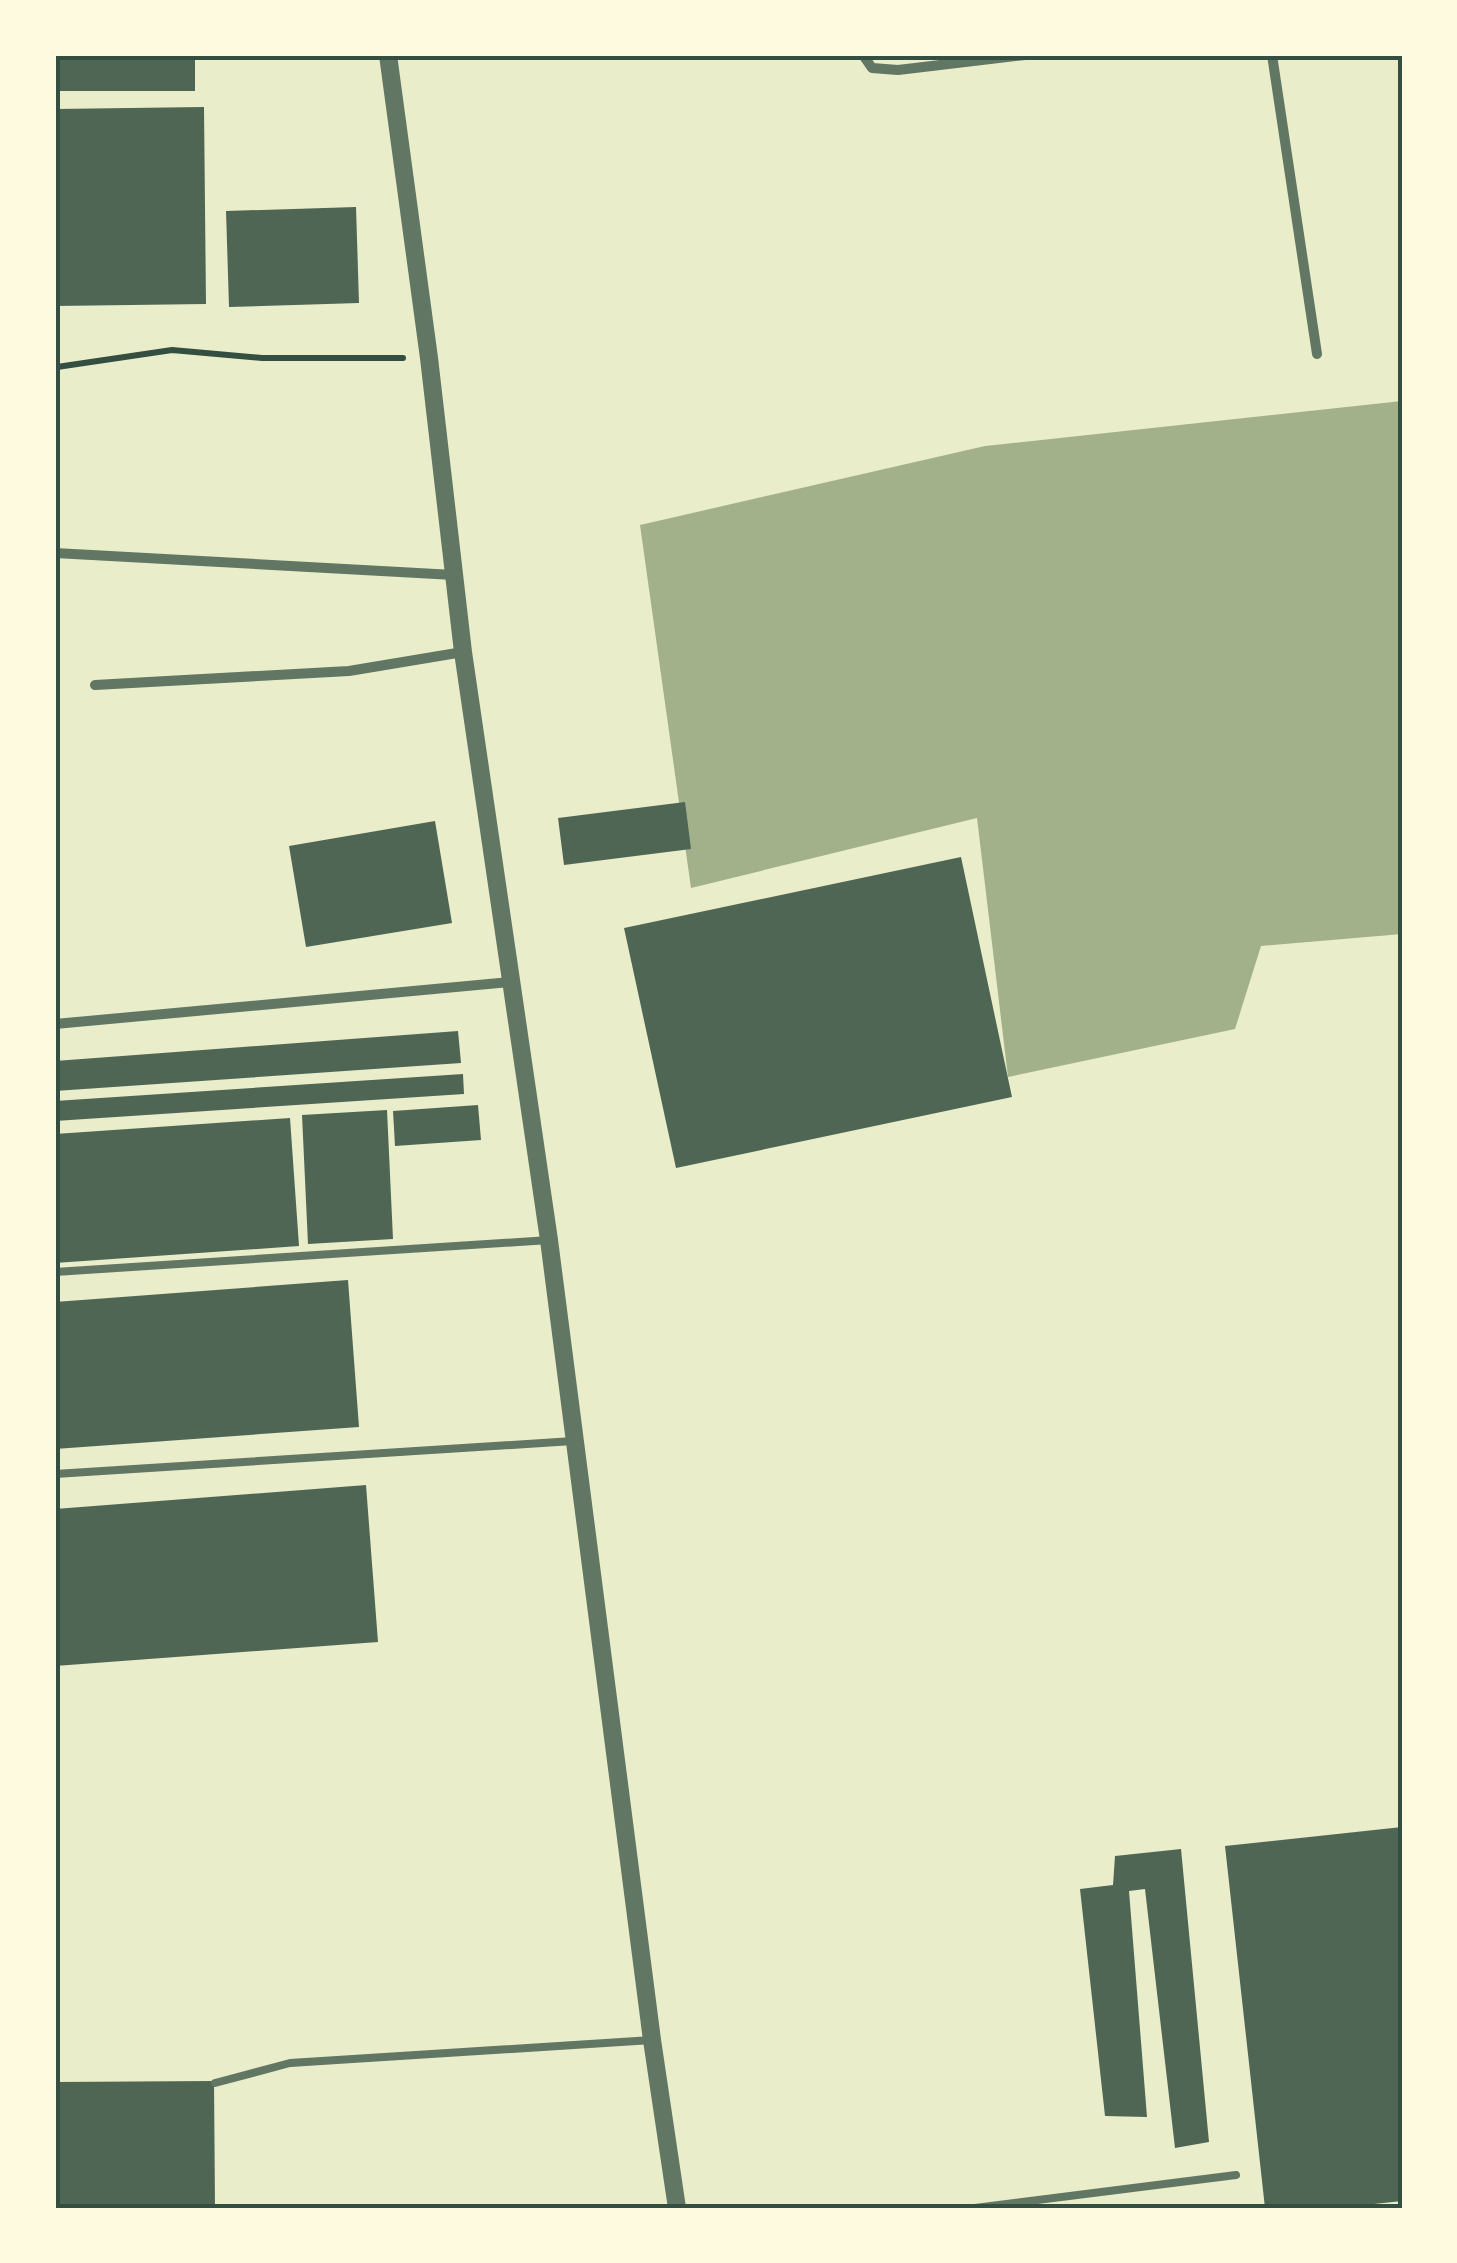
<svg xmlns="http://www.w3.org/2000/svg" width="1457" height="2263" viewBox="0 0 1457 2263" font-family="'Source Sans 3',sans-serif">
<style>
.water{fill:#a3b18a}
.building{fill:#4f6655}
.lines{fill:none;stroke-linecap:round;stroke-linejoin:round}
.path{stroke:#344e41;stroke-width:6}
.service{stroke:#617663;stroke-width:8}
.minor{stroke:#617663;stroke-width:10}
.tertiary{stroke:#617663;stroke-width:18}
.neatline{fill:none;stroke:#344e41;stroke-width:4}
</style>
<rect width="100%" height="100%" fill="#e9edc9"/>
<path class="water" d="M1402 401V934L1261 946 1235 1029 1008 1077 977 818 691 888 640 525 985 446Z"/>
<path class="building" d="M55 55H195V91H55Z
M204 107 206 304 55 306V109Z
M356 207 359 303 229 307 226 211Z
M685 802 691 849 564 865 558 818Z
M435 821 452 923 306 947 289 846Z
M961 857 1012 1097 676 1168 624 928Z
M458 1031 461 1063 55 1091V1061Z
M463 1074 464 1094 55 1121V1101Z
M478 1105 481 1140 395 1146 393 1111Z
M387 1110 393 1239 308 1244 302 1115Z
M290 1118 299 1246 55 1263V1134Z
M348 1280 359 1427 55 1449V1302Z
M366 1485 378 1642 55 1666V1509Z
M1402 1827V2201L1337 2208H1265L1225 1846Z
M1181 1849 1209 2142 1175 2148 1145 1889 1129 1891 1147 2117 1105 2116 1080 1889 1113 1885 1115 1856Z
M214 2081 215 2208H55V2082Z"/>
<g class="lines">
<path class="path" d="M57 367 172 350 262 358H403"/>
<path class="service" d="M55 1272 549 1240
M55 1474 573 1441
M215 2083 290 2063 652 2040
M975 2208 1236 2175"/>
<path class="minor" d="M863 55 872 68 898 70 1025 55
M1272 55 1317 354
M55 553 454 575
M95 685 349 671 463 652
M55 1024 511 982"/>
<path class="tertiary" d="M388 55 429 358 463 652 549 1240 652 2040 677 2208"/>
</g>
<rect width="1457" height="2263" fill="none" stroke="#fefae0" stroke-width="115"/>
<rect x="58" y="58" width="1342" height="2148" class="neatline"/>
</svg>
